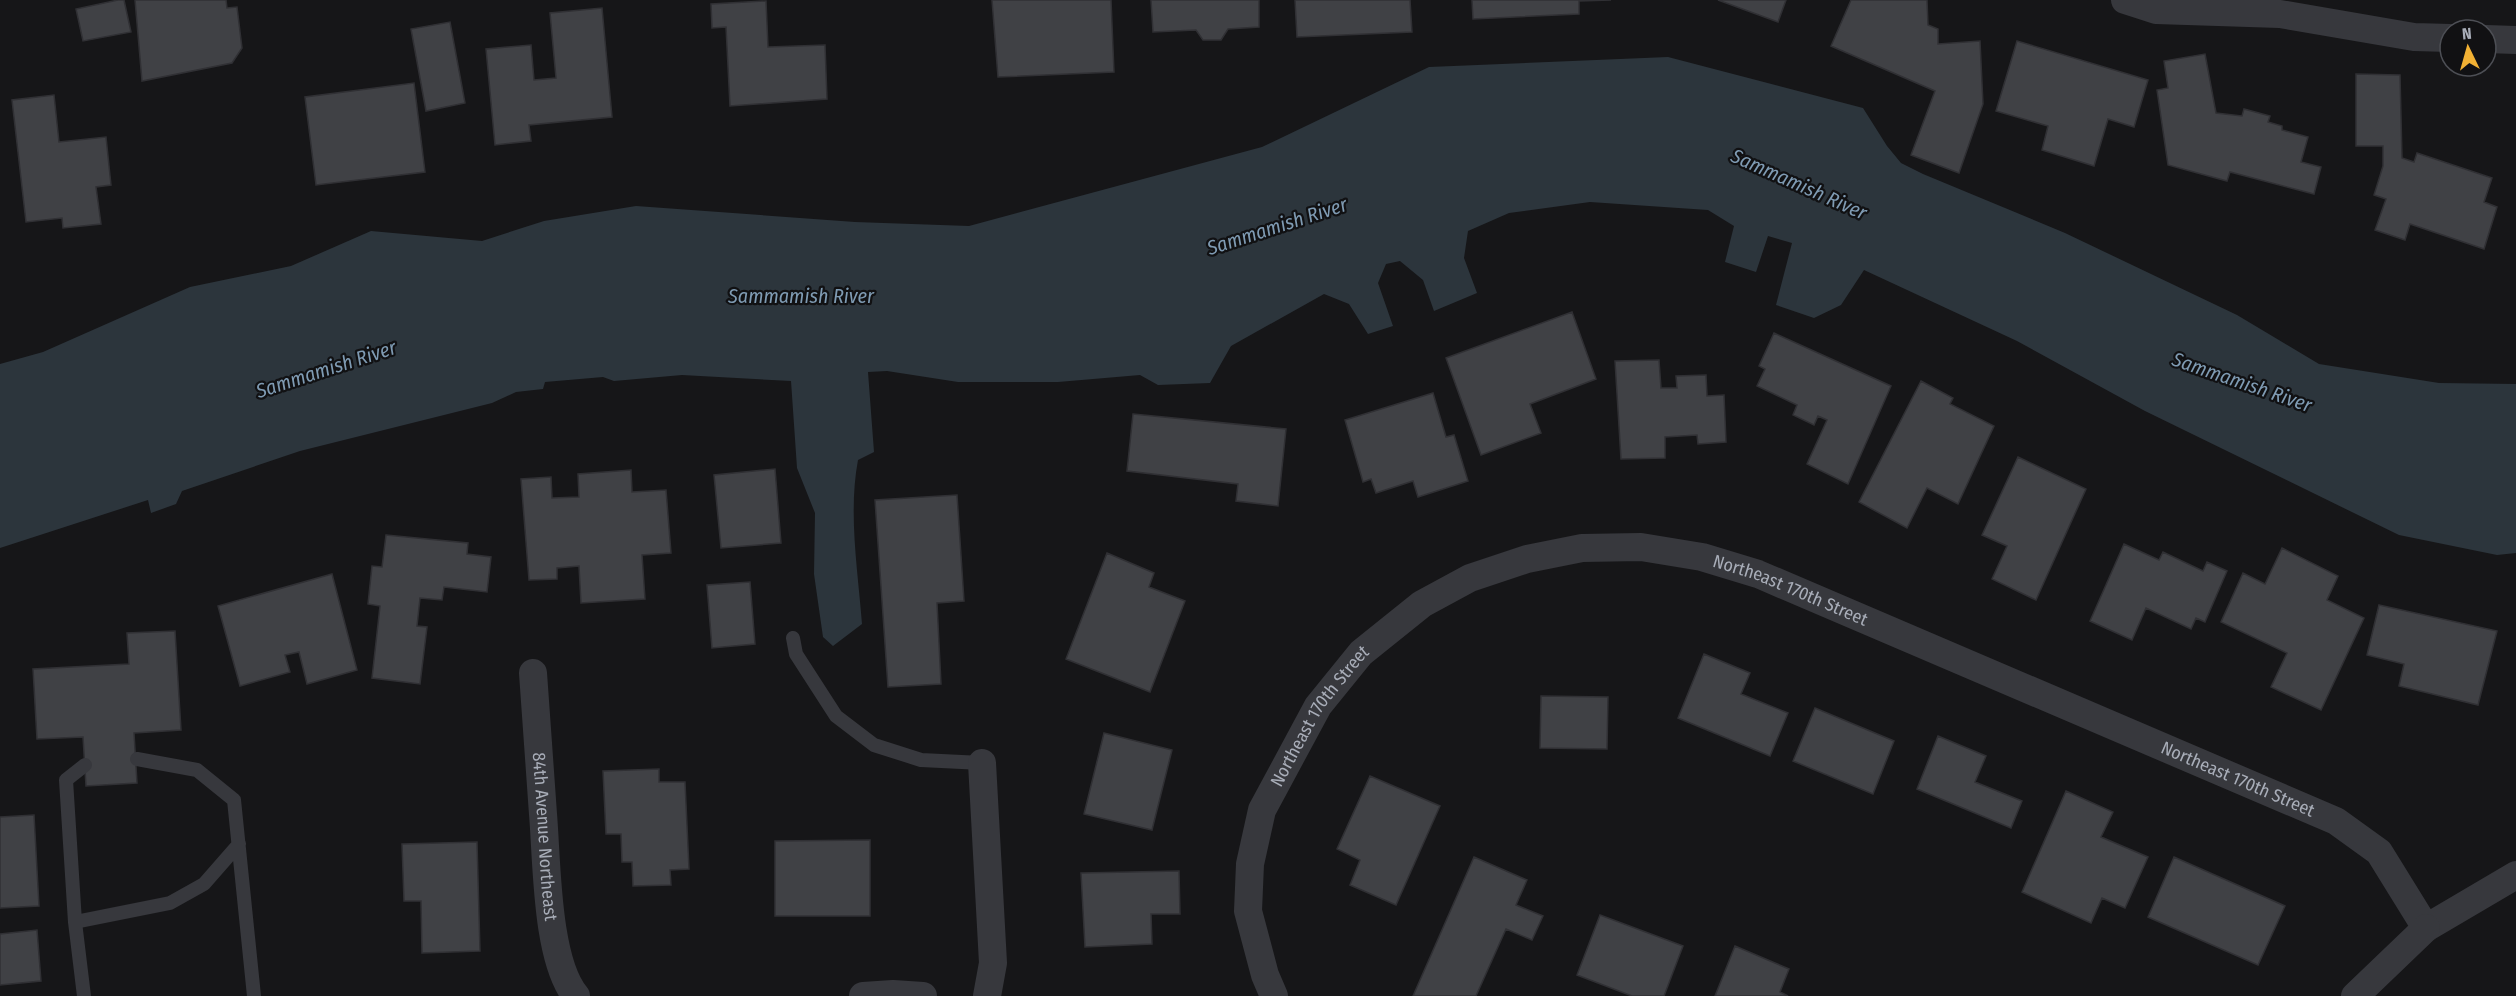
<svg xmlns="http://www.w3.org/2000/svg" width="2516" height="996" viewBox="0 0 2516 996" font-family="'Fira Sans Condensed',sans-serif">
<style>
.water{fill:#2c353c}
.building{fill:#404145;stroke:#303034;stroke-width:1.5}
.lines{fill:none;stroke-linecap:round;stroke-linejoin:round}
.service{stroke:#37383d;stroke-width:14}
.minor{stroke:#37383d;stroke-width:28}
.labels{text-anchor:middle;dominant-baseline:central;stroke-width:4.5;stroke-linejoin:round;paint-order:stroke}
.street-label{font-size:18px;fill:#a8adb8;stroke:#111113}
.water-label{font-size:20px;font-style:italic;fill:#7f9bb3;stroke:#111113}
</style>
<rect width="100%" height="100%" fill="#161618"/>
<path class="water" d="M1668 57 1863 108 1887 146 1901 163 1923 174 2065 233 2237 315 2319 364 2439 383 2516 384V553L2497 555 2399 535 2145 411 2017 341 1864 270 1841 305 1814 318 1776 305 1792 243 1768 236 1756 272 1725 262 1734 226 1708 210 1590 202 1509 213 1468 231 1464 258 1477 293 1434 311 1423 280 1400 261 1386 264 1378 283 1393 326 1368 334 1349 304 1324 294 1231 346 1210 383 1158 385 1140 375 1058 382H958L887 371 868 372 874 452 858 460C848 513 858 571 862 624L833 646 823 637 814 574 815 513 797 468 791 381 682 375 614 381 603 377 545 382 543 389 516 392 492 403 300 451 182 491 176 504 151 513 148 500 0 548V364L43 352 190 287 291 266 371 231 482 241 544 221 636 206 855 222 969 226 1262 147 1429 67Z"/>
<path class="building" d="M118 0H124L131 32 83 41 76 9Z
M135 0H226L227 8 237 7 242 48 232 63 142 81Z
M992 0H1111L1114 72 998 77Z
M1151 0H1259V27L1228 29 1221 40H1203L1196 30 1153 32Z
M1295 0H1410L1412 32 1297 37Z
M1472 0H1611L1579 1V14L1473 19Z
M1718 0H1786L1778 22Z
M1851 0H1927L1928 25 1938 29V44L1980 41 1983 104 1959 173 1911 155 1935 91 1831 46Z
M766 1 768 47 825 45 827 99 730 106 726 27 712 28 711 4Z
M602 8 612 117 529 125 531 141 495 145 486 49 531 45 534 80 556 78 550 13Z
M450 22 465 103 426 111 411 29Z
M2017 41 2148 80 2134 127 2108 119 2094 166 2042 150 2048 126 1996 111Z
M2205 54 2216 113 2242 116 2244 109 2270 116 2268 122 2282 126V130L2308 137 2301 162 2321 167 2314 194 2230 172 2227 181 2168 165 2157 90 2168 88 2164 61Z
M2356 74 2400 75 2402 158 2414 162 2417 153 2492 178 2484 202 2497 207 2484 249 2410 224 2405 240 2375 230 2386 199 2374 195 2383 166V146H2356Z
M414 83 425 172 316 185 305 97Z
M54 95 59 142 106 137 111 185 96 187 101 224 63 228 62 218 26 222 12 100Z
M1572 312 1596 379 1530 404 1541 433 1481 455 1446 358Z
M1774 333 1891 386 1848 484 1807 464 1827 420 1818 416 1814 425 1793 415 1797 405 1757 386 1765 369 1759 366Z
M1659 360 1661 388H1677L1676 376 1706 375 1707 396 1724 395 1726 442 1698 444 1697 435 1665 437V458L1621 459 1615 361Z
M1921 381 1953 398 1950 404 1994 426 1958 504 1927 488 1907 528 1859 502Z
M1433 393 1446 437 1454 435 1468 481 1418 497 1413 481 1376 493 1371 479 1363 482 1345 420Z
M1133 414 1286 429 1278 506 1236 501 1238 484 1127 471Z
M2018 457 2086 489 2036 600 1992 579 2007 546 1982 535Z
M775 469 781 543 721 548 714 475Z
M631 470 632 492 666 490 671 553 642 555 645 599 581 603 579 566 557 568V579L529 580 521 479 551 477 552 498 579 497 578 474Z
M957 495 964 601 937 603 941 684 888 687 875 500Z
M386 535 468 543 467 554 491 557 487 592 444 587 442 600 420 598 417 626 427 627 420 684 372 678 380 606 368 604 372 566 382 567Z
M2124 544 2159 560 2163 552 2203 571 2207 562 2227 571 2205 622 2196 618 2191 629 2146 608 2132 640 2090 621Z
M2282 548 2338 576 2327 600 2364 618 2321 710 2271 687 2287 653 2221 622 2243 573 2265 584Z
M1107 553 1154 573 1149 587 1185 601 1150 692 1066 659Z
M332 574 357 670 307 684 299 652 285 655 290 672 240 686 218 606Z
M750 582 755 644 712 648 707 585Z
M2379 605 2497 631 2478 705 2399 686 2404 664 2367 655Z
M175 631 181 730 134 733 137 783 86 786 83 737 37 739 33 669 129 664 127 633Z
M1704 654 1750 673 1741 694 1788 713 1770 756 1678 718Z
M1541 696 1608 697 1607 749 1540 748Z
M1815 708 1894 741 1873 794 1793 761Z
M1104 733 1172 750 1152 830 1084 814Z
M1938 736 1986 756 1975 782 2022 801 2011 828 1917 789Z
M659 769V782H685L689 869 670 870 671 885 633 886 632 862H622L621 834H606L603 771Z
M1370 776 1440 806 1396 905 1350 885 1360 860 1337 849Z
M2066 791 2113 812 2101 837 2148 857 2125 908 2102 898 2091 923 2022 892Z
M34 815 39 906 0 908V817Z
M870 840V916H775V841Z
M477 842 480 951 422 953 421 901H404L402 844Z
M1474 857 1527 880 1516 905 1543 916 1532 940 1506 929 1476 996H1413Z
M2174 857 2285 906 2258 965 2148 917Z
M1179 871 1180 914H1151L1152 944 1085 947 1081 873Z
M1600 915 1683 946 1664 996H1632L1577 975Z
M37 930 41 981 0 985V934Z
M1735 946 1789 969 1780 992 1788 996H1715Z"/>
<g class="lines">
<path class="service" d="M793 638 796 654 836 716 874 745 921 760 982 763
M137 759 197 770 234 800 254 996
M75 922 66 780 85 765
M84 996 75 922 170 903 204 884 239 844"/>
<g class="minor">
<path d="M2125 0 2156 10 2280 14 2414 37 2450 38"/>
<path d="M2486 39 2516 40"/>
<path id="s1" d="M533 673C536 720 540 767 543 814 547 861 546 960 576 996"/>
<path d="M982 763 993 963 987 996"/>
<path d="M863 996 893 994 923 996"/>
<path id="s2" d="M1274 996 1265 975 1248 911 1250 864 1262 810 1318 706 1361 653 1422 604 1470 578 1527 559 1582 548 1641 547 1702 557 1758 574 2336 821 2379 852 2426 928 2516 875"/>
<path d="M2355 996 2426 928"/>
</g>
</g>
<g class="labels">
<g class="street-label">
<text stroke="none"><textPath href="#s2" startOffset="842">Northeast 170th Street</textPath></text>
<text stroke="none"><textPath href="#s2" startOffset="302">Northeast 170th Street</textPath></text>
<text stroke="none"><textPath href="#s2" startOffset="1328">Northeast 170th Street</textPath></text>
<text stroke="none"><textPath href="#s1" startOffset="164">84th Avenue Northeast</textPath></text>
</g>
<g class="water-label">
<text transform="translate(1799 184) rotate(24)">Sammamish River</text>
<text transform="translate(1277 226) rotate(-18)">Sammamish River</text>
<text x="801" y="296">Sammamish River</text>
<text transform="translate(326 369) rotate(-18)">Sammamish River</text>
<text transform="translate(2242 382) rotate(19)">Sammamish River</text>
</g>
</g>
<g transform="translate(2468 48) rotate(355)"><circle r="28" fill="#111113" stroke="#4d4f55" stroke-width="1.5"/>
<path d="M0-4.5L10 22L0 15L-10 22Z" fill="#f2b134"/>
<text y="-9" font-size="16" font-weight="bold" text-anchor="middle" fill="#a8adb8">N</text>
</g>
</svg>
